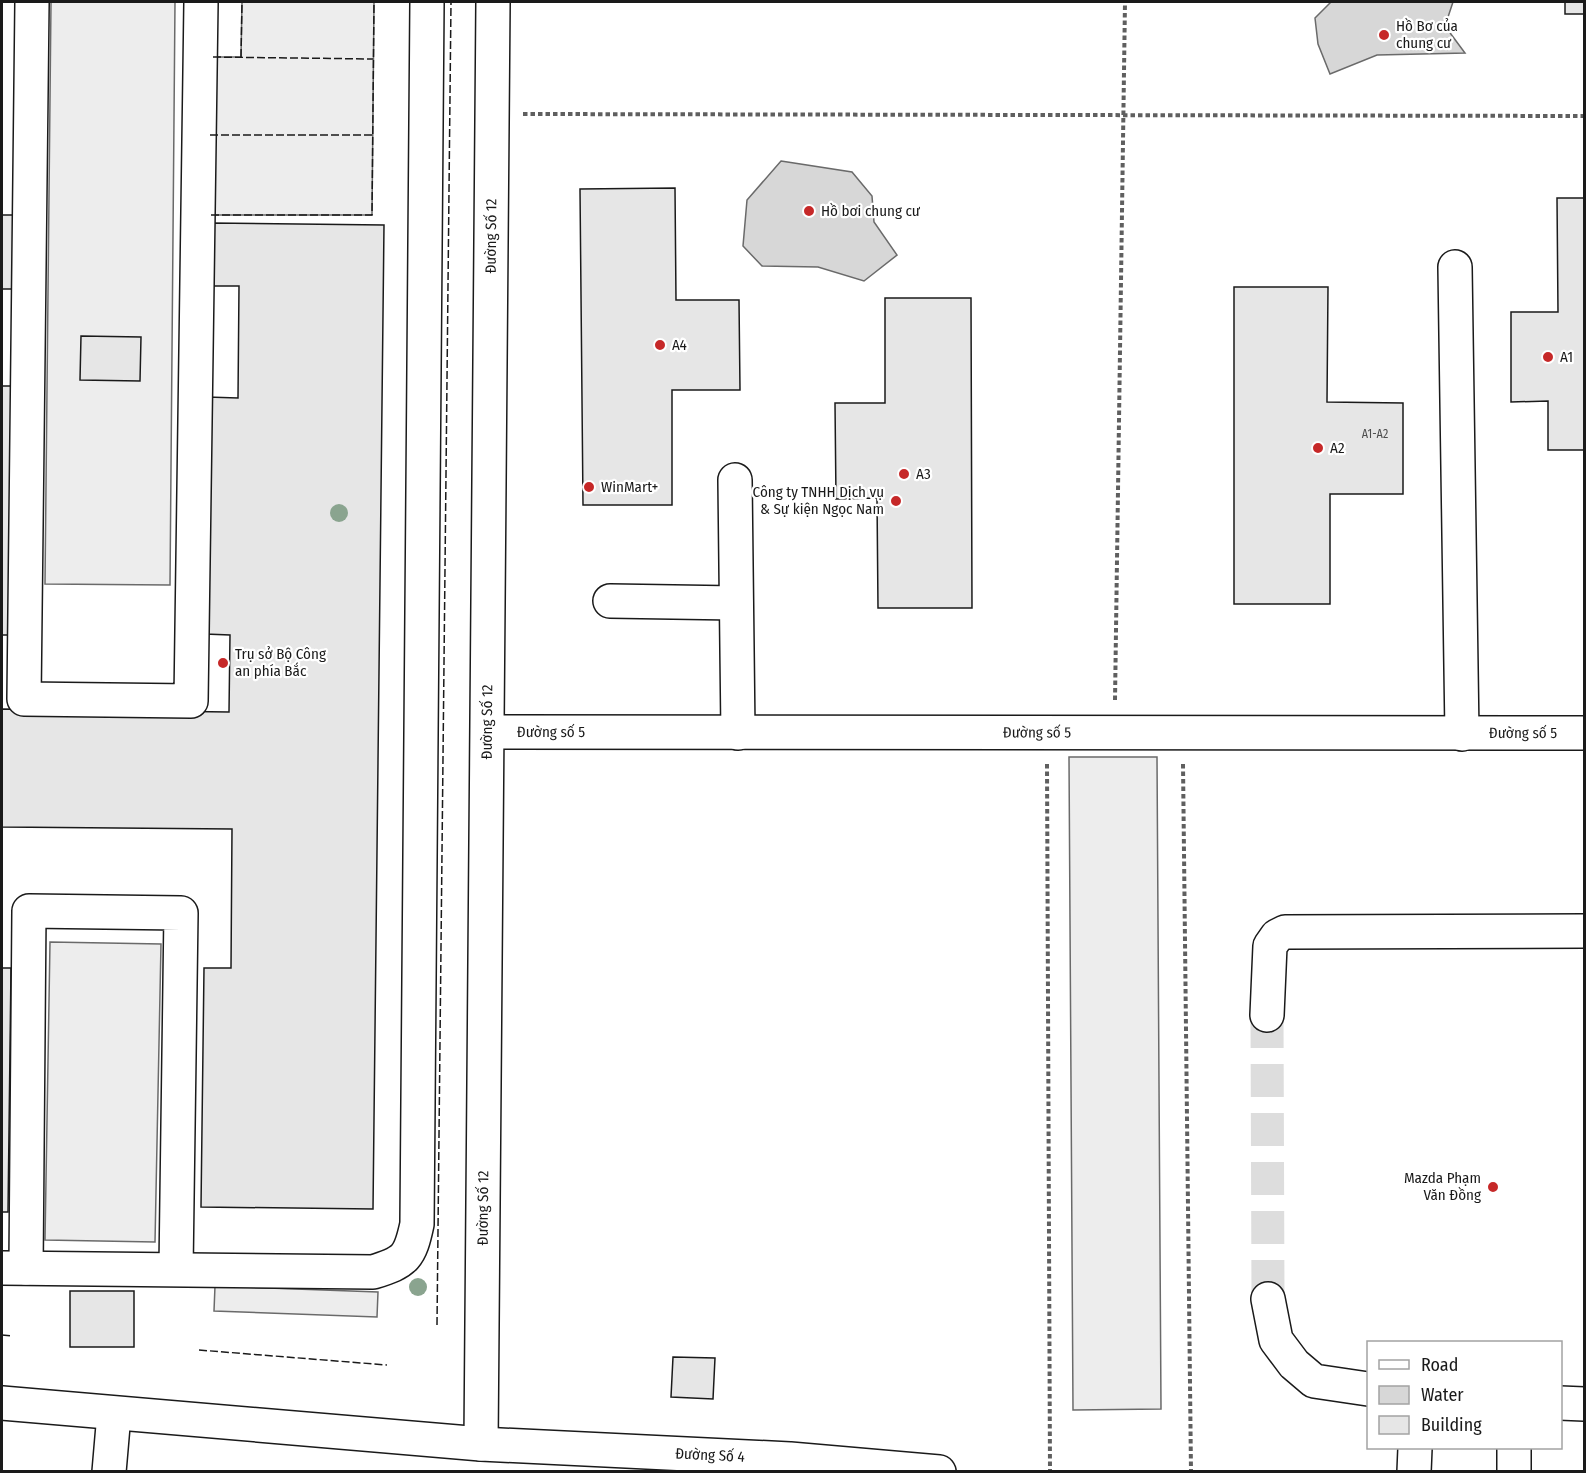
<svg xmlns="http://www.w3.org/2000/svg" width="1586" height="1473" viewBox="0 0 1586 1473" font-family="'Fira Sans Condensed',sans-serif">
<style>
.built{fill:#ededed;stroke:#6a6a6a;stroke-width:1.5}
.water{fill:#d7d7d7;stroke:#6a6a6a;stroke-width:1.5}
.building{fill:#e6e6e6;stroke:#1a1a1a;stroke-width:1.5}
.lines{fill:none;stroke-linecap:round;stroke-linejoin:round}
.minor-tunnel{stroke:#ddd;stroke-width:33;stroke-dasharray:33 16;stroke-linecap:butt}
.minor-casing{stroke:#1a1a1a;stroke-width:36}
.path{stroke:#5f5f5f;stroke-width:4;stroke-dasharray:4.5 3;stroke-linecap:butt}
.minor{stroke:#fff;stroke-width:33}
.fence{stroke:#1a1a1a;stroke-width:1.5;stroke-dasharray:8 3;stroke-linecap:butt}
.tree{fill:#8aa48f}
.poi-dot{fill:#c62828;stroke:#fff;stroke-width:2}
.labels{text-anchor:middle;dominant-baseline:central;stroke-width:4.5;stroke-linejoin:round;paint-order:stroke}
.number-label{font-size:12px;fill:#4d4d4d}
.poi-label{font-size:15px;fill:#1a1a1a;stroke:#fff;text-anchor:start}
.street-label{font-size:15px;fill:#1a1a1a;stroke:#fff}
</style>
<rect width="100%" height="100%" fill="#fff"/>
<path class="built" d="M51 2H175L170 585 45 584Z
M242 2H374L372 215H209L210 57H241Z
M1069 757H1157L1161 1409 1073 1410Z
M50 942 161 944 155 1242 45 1240Z
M215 1286 378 1292 377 1317 214 1311Z"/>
<path class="water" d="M1331 2H1453L1445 26 1465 53 1377 55 1330 74 1318 44 1315 18Z
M781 161 852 172 872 196 874 222 897 255 864 281 818 267 762 266 743 246 747 200Z"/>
<path class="building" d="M1565 2H1584V14H1565Z
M675 188 676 300H739L740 390H672V505H583L580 189Z
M1557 198H1584V450H1548V401L1511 402V312H1558Z
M2 215H19V289H2Z
M211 223 384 225 373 1209 201 1207 204 968H231L232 829 2 827V709L229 712 230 635 205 634 207 397 238 398 239 286H210Z
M1234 287H1328L1327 402 1403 403V494H1330V604H1234Z
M885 298H971L972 608H878L877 498 836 499 835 403H885Z
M81 336 141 337 140 381 80 380Z
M2 386H21L18 635H2Z
M2 968H11L8 1212H2Z
M70 1291H134V1347H70Z
M673 1357 715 1358 713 1399 671 1397Z"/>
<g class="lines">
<path class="minor-tunnel" d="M1267 1015 1268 1299"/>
<defs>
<g id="minor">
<path d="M32 2 24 699 191 701 201 2"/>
<path d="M1455 267 1462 734"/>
<path d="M735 480 738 733"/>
<path d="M610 601 736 603"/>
<path id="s1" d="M489 732 1584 733"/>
<path d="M1267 1015 1270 946 1277 936 1285 932 1584 931"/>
<path d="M2 1268 373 1272C406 1262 410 1257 417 1224L427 2"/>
<path d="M26 1268 29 911 181 913 176 1269"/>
<path d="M1268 1299 1276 1340 1294 1364 1314 1381 1368 1389"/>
<path id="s2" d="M2 1403 481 1444 790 1459 939 1472"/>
<path d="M1560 1403 1584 1404"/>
<path id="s3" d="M481 1444 493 2"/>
<path d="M1514 1448V1472"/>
<path d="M109 1472 114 1414"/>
<path d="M1414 1472 1415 1448"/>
</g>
</defs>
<use href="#minor" class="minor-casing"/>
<path class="path" d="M523 114 1584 116
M1115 700 1125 2
M1047 764 1050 1472
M1183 764 1191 1472"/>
<use href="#minor" class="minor"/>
<path class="fence" d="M213 57 373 59
M241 57 242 2
M210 135H372
M211 215H372L374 2
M437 1325 451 2
M2 1335 13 1336
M199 1350 387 1365"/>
</g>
<g class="tree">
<circle cx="339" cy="513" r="9"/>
<circle cx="418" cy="1287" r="9"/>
</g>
<g class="poi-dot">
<circle cx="1384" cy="35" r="6"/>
<circle cx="809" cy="211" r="6"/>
<circle cx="660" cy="345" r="6"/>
<circle cx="1548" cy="357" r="6"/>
<circle cx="1318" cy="448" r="6"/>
<circle cx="904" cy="474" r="6"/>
<circle cx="589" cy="487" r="6"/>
<circle cx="896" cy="501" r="6"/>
<circle cx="223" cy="663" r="6"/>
<circle cx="1493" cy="1187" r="6"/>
</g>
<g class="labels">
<g class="number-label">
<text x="1375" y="434">A1-A2</text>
</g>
<g class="poi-label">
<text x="1396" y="26">Hồ Bơ của<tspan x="1396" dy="17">chung cư</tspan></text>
<text x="821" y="211">Hồ bơi chung cư</text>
<text x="672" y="345">A4</text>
<text x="1560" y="357">A1</text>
<text x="1330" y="448">A2</text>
<text x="916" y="474">A3</text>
<text x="601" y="487">WinMart+</text>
<text x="884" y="492" text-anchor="end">Công ty TNHH Dịch vụ<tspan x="884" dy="17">&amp; Sự kiện Ngọc Nam</tspan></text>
<text x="235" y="654">Trụ sở Bộ Công<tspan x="235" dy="17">an phía Bắc</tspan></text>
<text x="1481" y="1178" text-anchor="end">Mazda Phạm<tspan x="1481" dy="17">Văn Đồng</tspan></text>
</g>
<g class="street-label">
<text stroke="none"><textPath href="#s3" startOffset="1208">Đường Số 12</textPath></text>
<text stroke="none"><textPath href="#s3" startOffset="722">Đường Số 12</textPath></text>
<text stroke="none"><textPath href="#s1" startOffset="62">Đường số 5</textPath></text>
<text stroke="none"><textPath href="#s1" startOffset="548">Đường số 5</textPath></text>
<text stroke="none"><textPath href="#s1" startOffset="1034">Đường số 5</textPath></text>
<text stroke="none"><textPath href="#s3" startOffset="236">Đường Số 12</textPath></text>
<text stroke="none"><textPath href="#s2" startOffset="710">Đường Số 4</textPath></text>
</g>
</g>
<rect width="1586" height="1473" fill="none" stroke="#1a1a1a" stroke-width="6"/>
<rect x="1367" y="1341" width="195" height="108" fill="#ffffff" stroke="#a3a3a3" stroke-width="1.5"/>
<rect x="1379" y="1360" width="30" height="9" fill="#ffffff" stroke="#a3a3a3" stroke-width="1.5"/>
<text x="1421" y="1371" font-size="18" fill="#1a1a1a">Road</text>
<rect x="1379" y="1386" width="30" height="18" fill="#d7d7d7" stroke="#a3a3a3" stroke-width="1.5"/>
<text x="1421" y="1401" font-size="18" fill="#1a1a1a">Water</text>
<rect x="1379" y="1416" width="30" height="18" fill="#e6e6e6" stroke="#a3a3a3" stroke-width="1.5"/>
<text x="1421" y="1431" font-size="18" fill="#1a1a1a">Building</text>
</svg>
